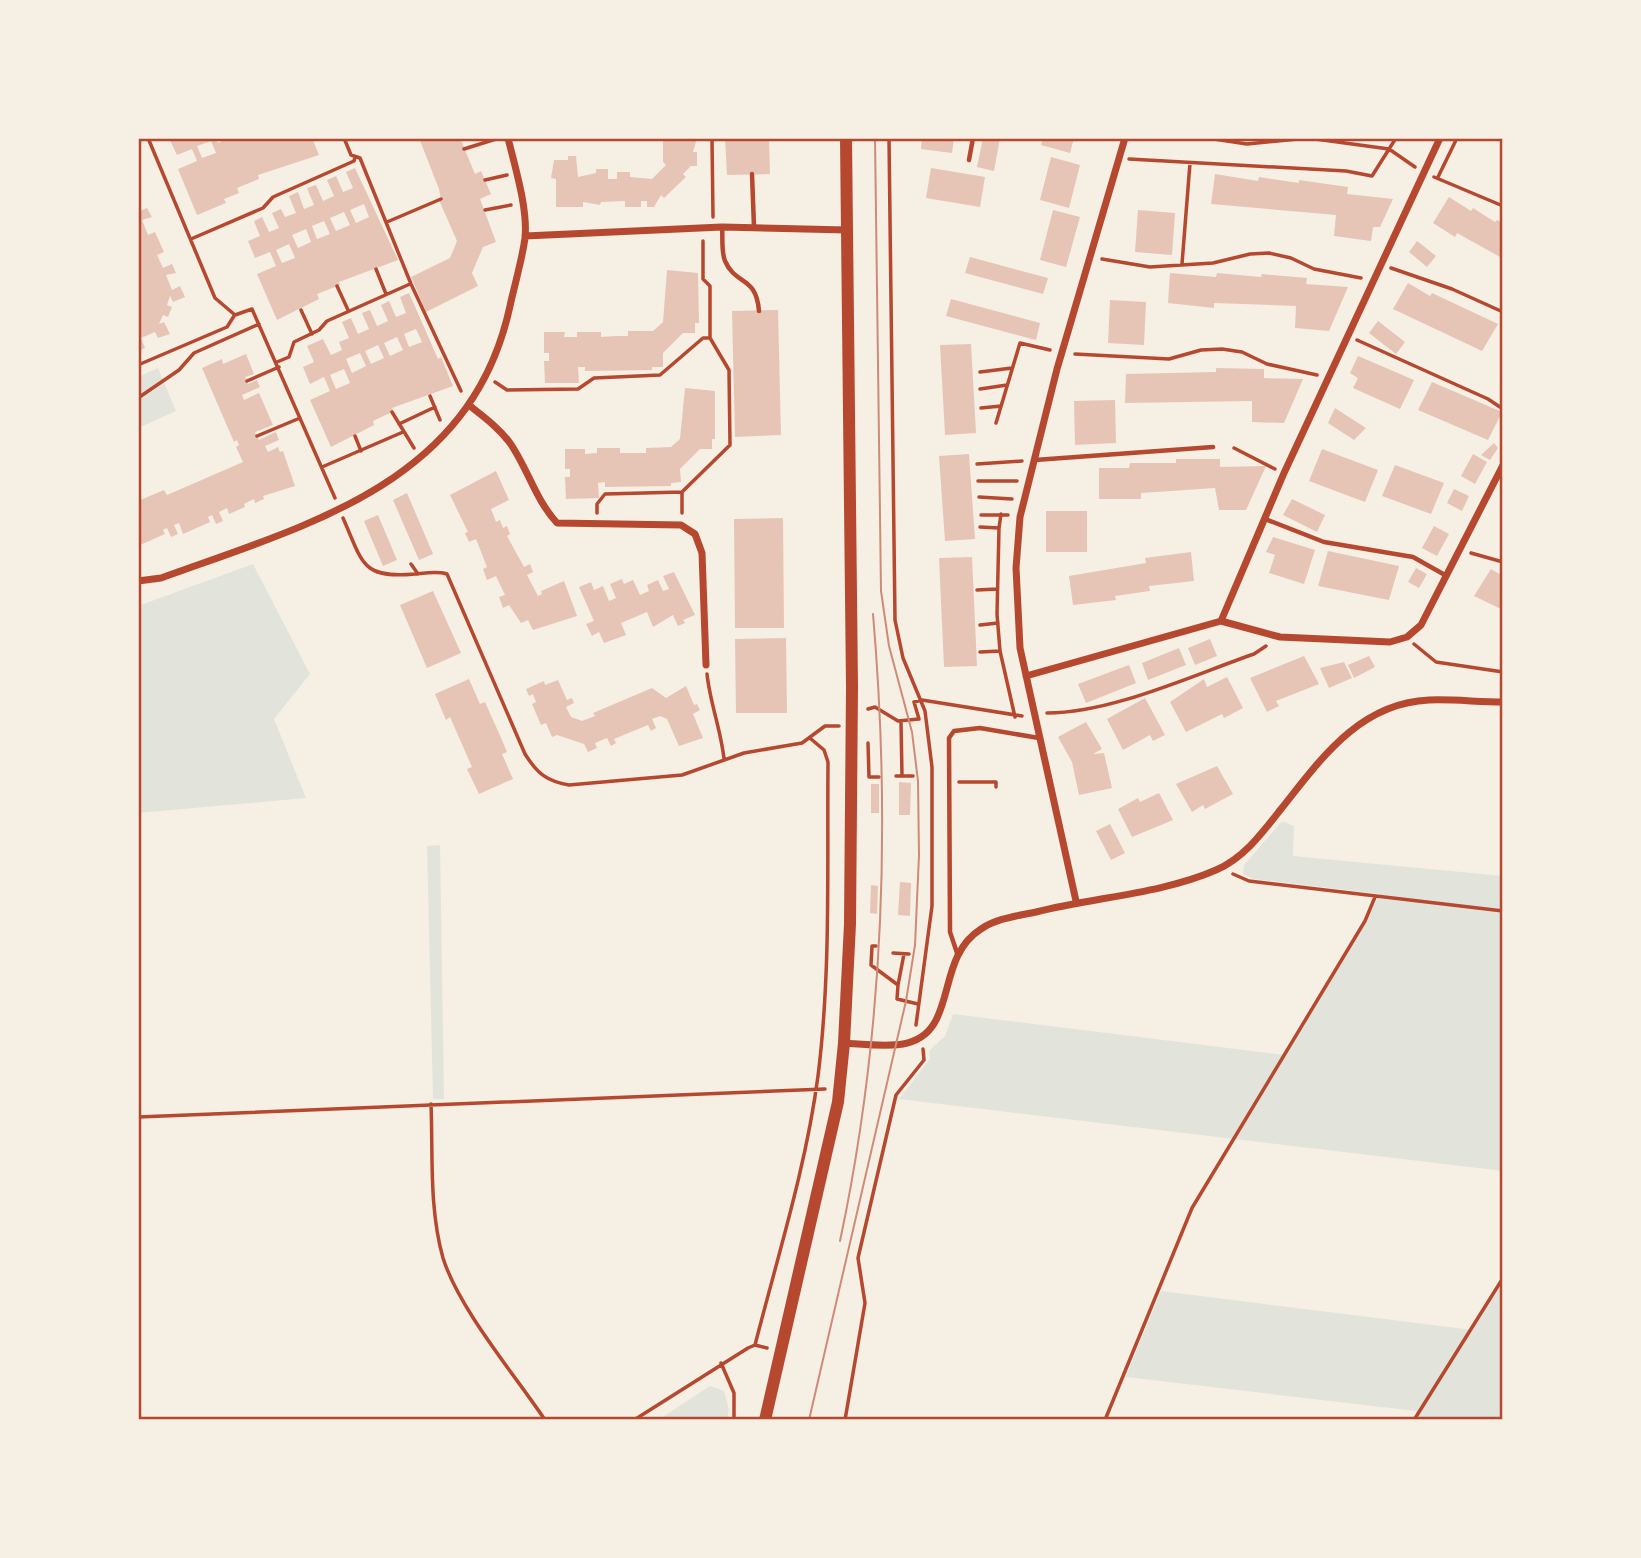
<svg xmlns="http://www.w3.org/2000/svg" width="1641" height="1558" viewBox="0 0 1641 1558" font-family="'Archivo Narrow',sans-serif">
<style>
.green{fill:#e2e4dc}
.building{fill:#e6c5b7;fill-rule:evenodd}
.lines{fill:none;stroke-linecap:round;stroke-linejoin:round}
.path{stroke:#b5482f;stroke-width:3.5}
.service{stroke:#b5482f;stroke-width:4.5}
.minor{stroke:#b5482f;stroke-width:7}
.secondary{stroke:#b5482f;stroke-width:12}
.tram{stroke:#cf8b77;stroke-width:2}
.neatline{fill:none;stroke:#b5482f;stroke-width:2.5}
</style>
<rect width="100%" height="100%" fill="#f6efe4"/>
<path class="green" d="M158 368 176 411 138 428V377Z
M253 564 310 674 274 719 306 798 138 813V606Z
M1282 821 1294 826 1293 856 1503 876V1171L899 1099 930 1059 929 1051 945 1036 953 1014 1285 1055 1369 918 1379 894 1253 879 1243 874 1244 865Z
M440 845 444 1099H433L427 846Z
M1503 1283V1420H1417L1420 1414 1416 1411 1126 1377 1161 1291 1473 1330Z
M710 1386 724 1391 729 1410 727 1420H658Z"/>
<path class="building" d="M169 138H216L218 143 229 138H312L319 155 258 175 259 179 237 188 239 193 224 199 226 203 197 215 178 169 197 161 192 149 177 155ZM211 141 216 153 202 158 197 146Z
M419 138H460L475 174 481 171 491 194 480 199 496 242 483 247 472 273 478 286 426 312 411 277 450 258 457 241 439 200 441 199 439 189Z
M663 138H697L693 152H697V166H691L683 174 686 177 664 198 661 195 654 207H647V201H641V207H625V201L601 202 600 205 583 202V207H556V179L551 178 554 160H568V156H576L578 177 596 173V169H608V179H617V172H630V177L652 179 666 165 663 162Z
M725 138H769L770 174 727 175Z
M922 138H954L952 153 921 149Z
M983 138H1000L994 171 977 167Z
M1043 138H1074L1070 153 1041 145Z
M1051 157 1080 165 1069 208 1040 200Z
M355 168 398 260 339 282 340 285 317 294 319 299 277 320 257 274 276 266 270 252 255 258 248 241 260 236 254 221 262 217 269 232 279 228 272 213 281 209 285 217 296 213 289 196 298 192 304 209 314 205 307 188 316 185 323 201 334 196 327 180 336 176 343 192 353 188 346 172ZM364 204 369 217 356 223 350 210ZM344 212 350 225 336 231 330 218ZM324 221 330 234 317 239 312 226ZM306 229 311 242 298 248 292 235ZM289 244 295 258 282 263 276 250Z
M931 168 985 177 980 207 926 198Z
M1215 174 1258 181 1259 177 1299 183V180L1348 187 1347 194 1393 199 1380 227H1373L1371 241 1334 236 1336 215 1211 204Z
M1449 197 1471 211 1473 208 1495 222 1497 220 1503 223 1500 257 1457 233 1455 237 1433 223Z
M147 208 152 217 142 220 148 235 155 232 164 252 157 255 163 268 172 264 176 273 166 275 172 290 180 286 185 297 173 302 170 296 167 305 172 307 168 317 163 315 159 324 164 322 170 334 158 338 155 332 141 338 145 348 138 351V212Z
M1053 210 1080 217 1066 267 1040 260Z
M1138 210 1175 213 1172 255 1135 252Z
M1417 241 1436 256 1427 267 1409 252Z
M970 257 1048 278 1043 294 965 273Z
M667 270 698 273 699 323H695V333H683L663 353V367H652V370L585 371V367H578L579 383H545L544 361H549V353H544V332H565L564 337H577V332H601V337L615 336H628V331H653L663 322Z
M1170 273 1216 277 1217 273 1261 277 1262 274 1307 278 1306 284 1348 287 1329 331 1295 328 1296 306 1214 303V308L1168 303Z
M1408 283 1430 296 1432 293 1498 324 1482 351 1393 309Z
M409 293 438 359 441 357 453 386 392 408 394 411 373 421 374 425 331 447 310 400 330 391 324 377 310 384 303 367 314 362 307 346 323 339 331 355 342 350 339 342 349 338 342 322 351 318 358 334 369 329 362 313 370 310 377 326 388 321 381 305 389 301 396 317 406 313 400 297ZM416 329 422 342 409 347 404 334ZM397 337 403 350 390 356 384 343ZM378 345 384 358 371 364 365 351ZM360 353 366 366 352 373 346 359ZM344 369 350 383 336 389 330 375Z
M951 299 1040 323 1036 340 946 316Z
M1110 300 1146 302 1144 345 1108 343Z
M778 310 781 435 735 437 732 311Z
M1378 321 1405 342 1396 354 1369 333Z
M971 344 976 433 945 435 940 345Z
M246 354 254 374 245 377 247 381 248 384 257 380 260 387 242 395 244 400 259 393 273 425 255 432 259 440 276 432 279 440 265 446 268 452 278 447 280 452 283 451 295 486 263 496 264 499 255 503 254 499 244 504 245 507 229 514 227 508 219 512 223 521 216 524 212 515 208 517 210 522 183 534 179 523 174 525 178 534 171 537 167 528 163 530 165 534 138 546V501L164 490 167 495 243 462 236 447 239 445 237 440 234 442 202 368 222 359 223 364Z
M1358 356 1414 380 1400 409 1353 388 1358 378 1350 373Z
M1216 368 1264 369V378L1303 379 1284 423 1252 422V401L1125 403 1126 374 1216 372Z
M1432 382 1502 412 1488 440 1418 410Z
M685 388 715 391V439H712V449H700L680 469 681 482 671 483V486L605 487V482L598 483 599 498 566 499 565 477H570V469H565V449H585V454L597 453V448H620V453H646V448L671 447 680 439Z
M1115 400 1116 443 1075 445 1074 401Z
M1335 408 1366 428 1354 440 1328 423Z
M1494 443 1498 448 1490 460 1481 455Z
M1322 449 1378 470 1365 502 1309 481Z
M969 454 975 539 945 541 939 456Z
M1473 454 1487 462 1475 484 1461 476Z
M1176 459H1220V467L1266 466 1246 510H1219L1215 488 1141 493V499H1099V468H1129L1130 463H1176Z
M1395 465 1444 483 1431 514 1382 496Z
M496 471 509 500 491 509 496 522 500 520 503 528 507 526 510 534 507 536 524 567 530 564 533 572 527 575 538 596 542 594 541 591 564 581 577 616 533 630 528 620 521 623 509 605 503 608 499 597 505 595 496 576 487 580 483 569 487 567 476 539 469 542 465 533 468 532 450 495Z
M1454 489 1469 496 1462 511 1447 503Z
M407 493 433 554 419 560 393 500Z
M1292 499 1325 515 1317 532 1283 515Z
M1046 511H1087V552H1046Z
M378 515 397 560 383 566 364 521Z
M783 518 784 628H735L734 519Z
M1434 526 1449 534 1437 556 1422 548Z
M1273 537 1315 550 1304 584 1269 573 1275 555 1266 552Z
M1328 551 1399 566 1389 600 1318 586Z
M1191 552 1194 581 1149 586 1150 591 1115 596 1116 600 1073 605 1069 576 1146 563 1145 558Z
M972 557 977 666 944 667 939 558Z
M1416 568 1427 574 1419 588 1408 582Z
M1491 569 1503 576V610L1474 596Z
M674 572 695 615 683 620 685 623 678 626 673 615 653 627 647 612 621 623 626 635 604 643 599 632 592 636 586 624 594 621 579 587 591 582 594 590 603 586 609 601 616 598 610 584 622 579 624 584 633 580 640 595 649 591 647 585 658 580 663 591 669 589 663 576Z
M433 591 461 653 427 668 400 605Z
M786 638 787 713H736L735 639Z
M1210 639 1217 656 1195 665 1188 648Z
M1179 648 1186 665 1148 680 1142 663Z
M1304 656 1319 684 1276 701 1279 706 1267 712 1250 678Z
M1369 656 1375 667 1354 678 1348 665Z
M1344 662 1352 678 1329 688 1320 668Z
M1129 665 1136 683 1086 703 1078 684Z
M1227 677 1243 708 1224 718 1222 714 1186 732 1170 702 1204 679 1207 687Z
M469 679 480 704 485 702 502 740 507 752 502 754 513 779 479 794 467 769 472 767 450 717 446 720 435 694Z
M558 680 567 700 572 698 574 703 566 707 571 717 582 721 595 716 593 713 652 688 666 698 686 686 694 705 697 704 700 710 693 714 703 738 679 746 667 719 660 716 652 719 656 728 651 731 648 725 614 739 616 743 611 746 607 738 595 743 597 748 588 752 584 744 557 735 552 737 546 723 541 725 532 704 536 702 533 694 529 696 526 689 544 681 545 685Z
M1145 698 1165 735 1153 741 1150 735 1123 750 1107 719Z
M1086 722 1102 749 1093 754 1104 753 1112 788 1079 795 1072 762 1058 737Z
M1217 766 1233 794 1205 809 1203 805 1192 812 1176 784Z
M899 782 911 783 910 815H899Z
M871 784H879V813H871Z
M1159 793 1173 820 1132 837 1118 809 1138 798 1140 802Z
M1110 824 1125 853 1111 860 1096 831Z
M900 882 911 883 910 916 898 915Z
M871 885 878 886 877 914 870 913Z"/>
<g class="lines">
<path class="path" d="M148 138 215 298 235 315 252 309 335 498
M344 138 351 155 360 158 411 284 461 391
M712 138 713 217
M889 138 895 620 903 658 925 711 932 767V906L916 1025
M1207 138 1247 144 1308 138 1389 149 1415 167
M464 149 496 139
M1129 159 1346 171 1372 176 1396 138
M1434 177 1503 206
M1438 177 1457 138
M485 180 507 175
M485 210 511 205
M387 222 441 199
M191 239 263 208 273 197 354 161 355 157
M1102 259 1150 267 1213 263 1250 254 1269 253 1291 258 1314 269 1361 278
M1182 264 1190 163
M1391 268 1452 289 1503 312
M376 269 386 294
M337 286 348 310
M301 310 312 334
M1357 340 1488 399 1503 409
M1075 354 1169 359 1201 350 1222 349 1242 352 1267 364 1317 375
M277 362 289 357 294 342 319 330 327 321 410 284
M138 365 227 327 234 316
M980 372 1012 368
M247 381 279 367
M495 382 507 390 578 389 594 378 660 375 703 338H710
M980 389 1007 385
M430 396 440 420
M138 398 179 370 194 353 259 324
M981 408 1001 406
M392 412 414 448
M996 423 1020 343 1050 350
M399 424 435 407
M257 436 300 418
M355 436 361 451
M1234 448 1275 469
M977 464 1022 461
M322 467 403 432
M978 481H1017
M979 497 1012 499
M597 513V504L605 494 682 492
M682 513V492L730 445 729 370 710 338V286L703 279V241
M981 515H1008
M343 518C363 563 361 579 415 574 426 573 437 571 447 574L525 754C537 773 546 781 569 785L682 775 744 753 802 743 825 726H839
M980 527 999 528 1001 514
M999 528 997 614 1000 651 1015 717
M1471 553 1503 562
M411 564 418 574
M977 590 997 589
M980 625 998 623
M1414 644 1436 662 1503 672
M980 652 1000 651
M707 674C710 703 721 730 724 759
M868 709 875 707 898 721 919 719 914 702 922 700 1022 716
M1047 713C1112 713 1193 675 1254 654L1266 646
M901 722 902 776
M868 743 869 777H879
M896 776H913
M959 782H996V787
M1233 874 1249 881 1503 911
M876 946H872L871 965 898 985 897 999 918 1004
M893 953 909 954
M898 985 904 954
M431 1104C433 1154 429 1209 443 1258 459 1309 515 1375 545 1420
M138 1117 825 1089
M755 1345C778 1255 806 1167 818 1076 831 972 827 866 828 762L824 750 811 739
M721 1363 734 1393V1420
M634 1420 748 1348 755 1345 767 1348
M845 1420 865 1303 858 1258 896 1095 924 1060 923 1049
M1105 1420 1192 1208 1365 921 1375 897
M1414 1420 1503 1278"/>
<path class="service" d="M969 160 973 138
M752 174 754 227
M722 227C723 237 721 251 725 261 736 286 756 275 759 311
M1035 460 1213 447
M1265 519 1324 542 1413 557 1445 575
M957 953 950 932 949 738 954 731 980 728 1039 738"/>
<path class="minor" d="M525 236 722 227 847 230
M470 406C484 417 499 428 510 443 528 469 535 499 557 523L681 525 695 534 702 553 706 665
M138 581 161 578C310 524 472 483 510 306 515 283 522 260 525 238 528 209 515 167 508 138
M1221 621 1284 473 1440 138
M1026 676 1221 621 1280 637 1390 642 1407 637 1421 625 1503 465
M1076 901 1020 648 1016 568 1020 517 1057 369 1125 138
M844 1043C863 1044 884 1047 903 1044 960 1034 933 959 981 929 997 918 1018 916 1036 912 1095 897 1161 894 1216 870 1244 858 1263 832 1281 809 1320 760 1359 703 1429 700 1453 699 1478 702 1503 702"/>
<path class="secondary" d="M765 1420 838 1102 844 1043 850 924 852 687 846 138"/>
<path class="tram" d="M840 1241C884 1034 891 824 873 614
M809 1420 906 1001 915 945 919 855 918 781 912 732 889 646 881 591 875 138"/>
</g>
<rect width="1641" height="1558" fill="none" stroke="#f6efe4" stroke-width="280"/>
<rect x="140" y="140" width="1361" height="1278" class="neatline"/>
</svg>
